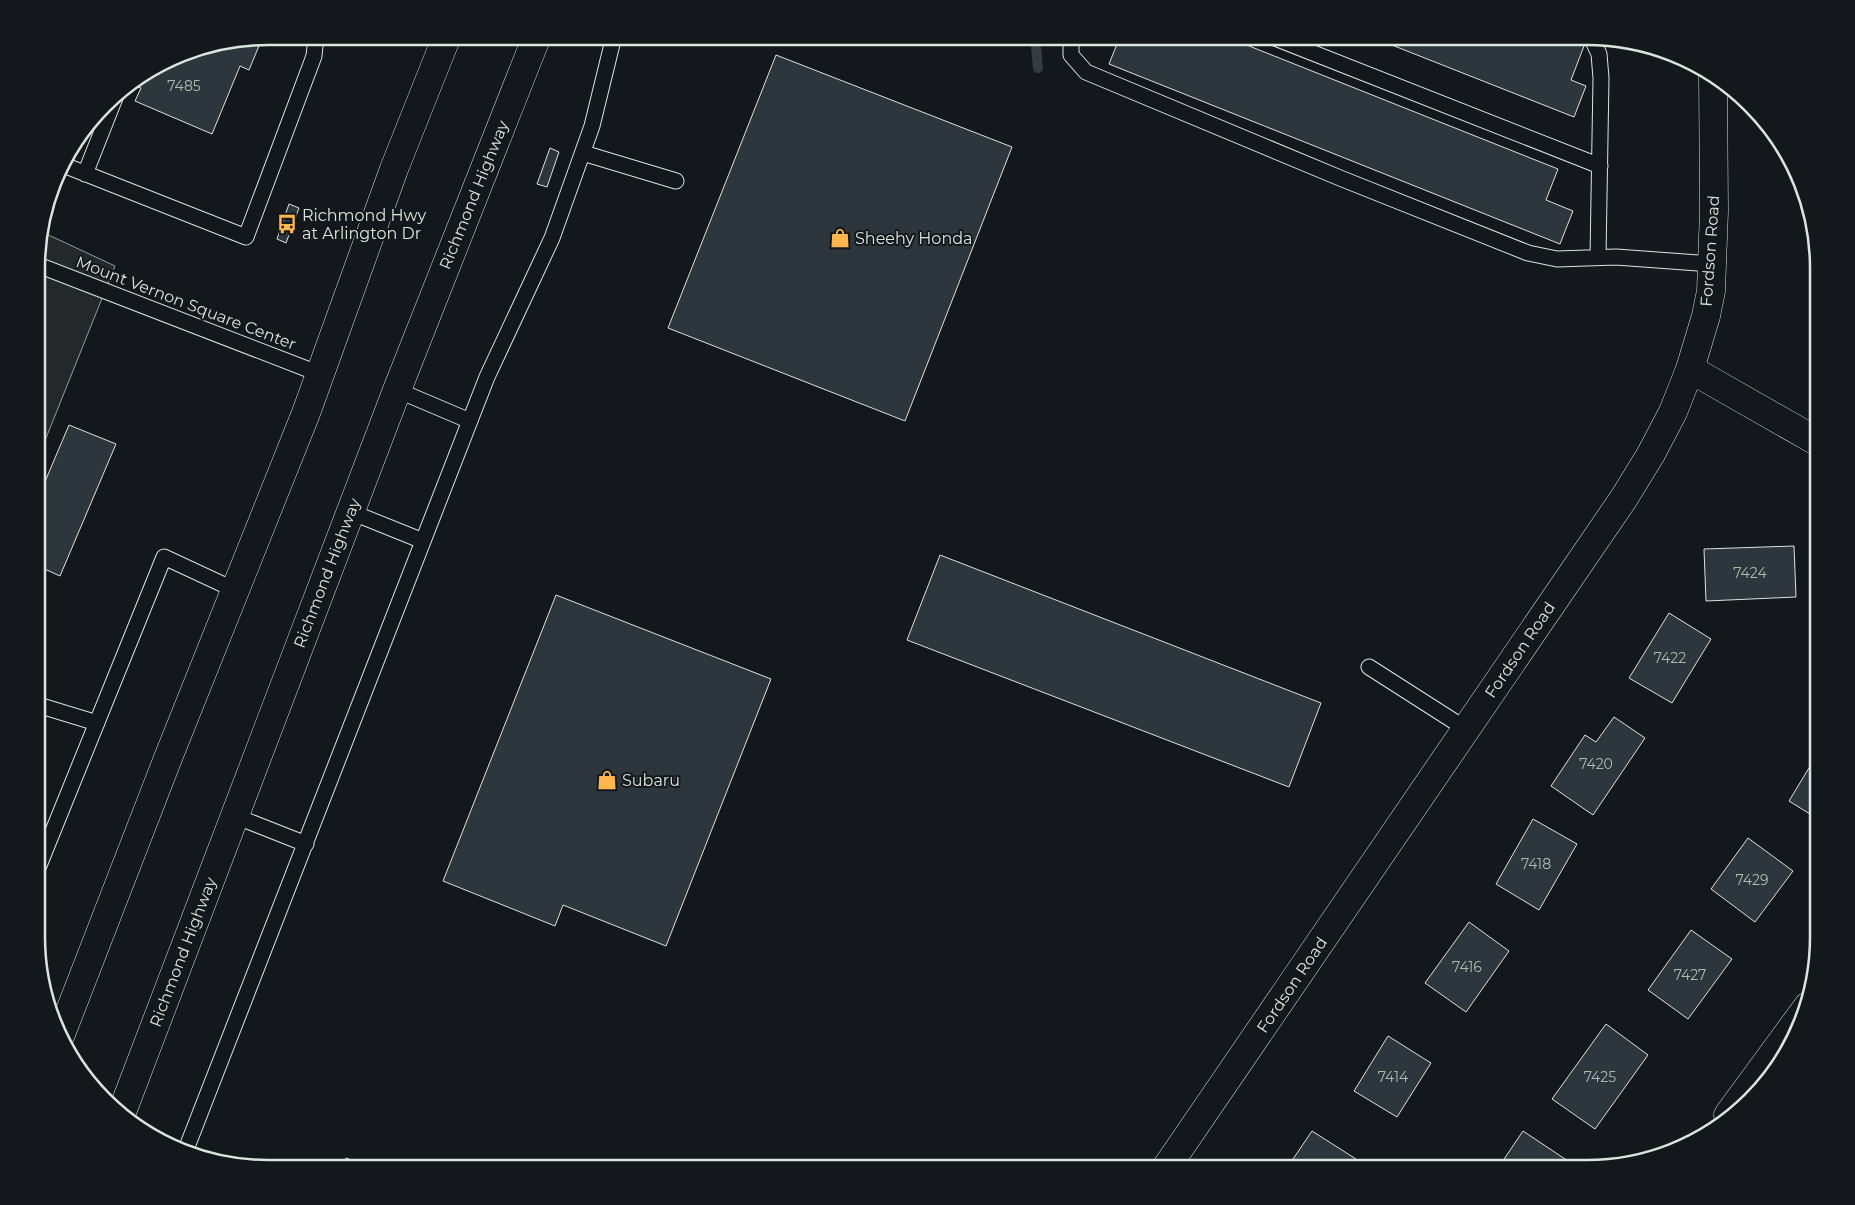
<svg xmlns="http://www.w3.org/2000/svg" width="1855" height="1205" viewBox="0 0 1855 1205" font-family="Montserrat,sans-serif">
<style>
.parking{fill:#24282b;stroke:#939e99}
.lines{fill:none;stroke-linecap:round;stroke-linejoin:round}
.stream{stroke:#363b3e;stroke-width:10}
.building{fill:#2c363c;stroke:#d8e6dc}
.service-casing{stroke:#d8e6dc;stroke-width:17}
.minor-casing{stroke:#d8e6dc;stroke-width:29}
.tertiary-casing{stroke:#d8e6dc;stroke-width:29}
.trunk-casing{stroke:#d8e6dc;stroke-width:29}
.service{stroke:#14181c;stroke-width:15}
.minor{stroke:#14181c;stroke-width:28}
.tertiary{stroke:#14181c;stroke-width:28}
.trunk{stroke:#14181c;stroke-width:28}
.labels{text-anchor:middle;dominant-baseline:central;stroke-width:4;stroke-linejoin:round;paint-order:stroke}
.number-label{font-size:14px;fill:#adbab4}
.street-label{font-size:16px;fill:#d8e6dc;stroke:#14181c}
.poi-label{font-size:16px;fill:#d8e6dc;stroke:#14181c;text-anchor:start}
.rim{fill:none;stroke:#d8e6dc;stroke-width:2.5}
</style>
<rect width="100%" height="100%" fill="#14181c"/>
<path class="parking" d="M40 231 115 266 38 458V238Z"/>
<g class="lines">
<path class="stream" d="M1035 36 1038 68"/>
</g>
<path class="building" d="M1114 36H1224L1558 169 1546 200 1573 211 1560 244 1109 64 1119 39Z
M1369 36H1559L1584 46 1571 80 1586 86 1574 117Z
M256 39 261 41 249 70 240 66 212 134 135 101 141 88 131 84 180 54Z
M776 55 1012 147 905 421 668 328Z
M550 148 559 152 547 187 537 184Z
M289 204 299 208 286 243 277 239Z
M69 425 116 444 60 576 38 566V498Z
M1794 546 1796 597 1706 601 1704 549Z
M940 555 1321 703 1289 787 907 640Z
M556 595 771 679 666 946 563 905 555 926 443 881Z
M1669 613 1711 639 1672 703 1629 678Z
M1614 717 1645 738 1593 815 1551 786 1585 735 1596 742Z
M1818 753V819L1789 801Z
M1533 819 1577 844 1539 910 1496 884Z
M1748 838 1793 871 1755 922 1711 889Z
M1469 922 1509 951 1466 1012 1425 983Z
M1691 930 1732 959 1688 1019 1648 990Z
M1606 1024 1648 1055 1595 1129 1552 1099Z
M1388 1036 1431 1063 1397 1117 1354 1091Z
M1312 1131 1356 1159 1349 1168H1287Z
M1523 1131 1568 1161 1564 1168H1498Z
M346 1158 374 1169H341Z"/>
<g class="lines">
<defs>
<path id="service" d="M1071 36V55L1086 72 1340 178 1528 253 1557 259 1616 257 1712 264
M1270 36 1600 166
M1591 37 1599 54 1601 78 1598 257
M583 153 676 181
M61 164 246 237 314 56 316 36
M85 174 117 93
M38 265 320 374
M397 390 470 421
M351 512 423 541
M1369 667 1466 729
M38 705 97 723
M235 816 306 844
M38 868 164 557 235 590
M185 1152 487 377 552 238 592 126 614 36"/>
<path id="minor" d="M1690 369 1818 442
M1728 1115 1808 1006"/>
<path id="tertiary" d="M1166 1168 1624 498 1651 454 1673 412 1690 369 1706 316 1711 291 1714 211 1713 74"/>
<path id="trunk" d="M61 1034 168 758 306 413 394 169 447 36
M122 1112 397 390 537 36"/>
</defs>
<use href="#service" class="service-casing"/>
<use href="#minor" class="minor-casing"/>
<use href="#tertiary" class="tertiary-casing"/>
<use href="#trunk" class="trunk-casing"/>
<use href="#service" class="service"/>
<use href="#minor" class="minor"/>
<use href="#tertiary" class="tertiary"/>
<use href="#trunk" class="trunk"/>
</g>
<defs>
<symbol id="bus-bare" viewBox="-9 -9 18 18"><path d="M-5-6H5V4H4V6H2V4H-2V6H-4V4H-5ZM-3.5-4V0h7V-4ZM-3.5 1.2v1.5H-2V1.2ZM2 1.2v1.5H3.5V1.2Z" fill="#ffb74d" stroke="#14181c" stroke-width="2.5" paint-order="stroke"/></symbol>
<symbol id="shop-bare" viewBox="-9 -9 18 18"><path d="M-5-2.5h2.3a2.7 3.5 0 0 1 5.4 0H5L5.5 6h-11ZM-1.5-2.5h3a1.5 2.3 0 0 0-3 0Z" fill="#ffb74d" stroke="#14181c" stroke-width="2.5" paint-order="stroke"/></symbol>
</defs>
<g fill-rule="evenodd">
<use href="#bus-bare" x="273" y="210" width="28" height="28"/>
<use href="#shop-bare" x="826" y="224" width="28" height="28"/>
<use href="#shop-bare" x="593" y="766" width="28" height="28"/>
</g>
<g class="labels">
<g class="number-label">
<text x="184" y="86">7485</text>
<text x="1750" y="573">7424</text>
<text x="1670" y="658">7422</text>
<text x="1596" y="764">7420</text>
<text x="1536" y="864">7418</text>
<text x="1752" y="880">7429</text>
<text x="1467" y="967">7416</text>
<text x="1690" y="975">7427</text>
<text x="1393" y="1077">7414</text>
<text x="1600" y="1077">7425</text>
</g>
<g class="street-label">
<text transform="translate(474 195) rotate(-68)">Richmond Highway</text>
<text transform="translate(1710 251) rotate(-86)">Fordson Road</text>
<text transform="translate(186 303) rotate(21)">Mount Vernon Square Center</text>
<text transform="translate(327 573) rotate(-69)">Richmond Highway</text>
<text transform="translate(1520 650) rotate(-56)">Fordson Road</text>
<text transform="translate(183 952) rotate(-69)">Richmond Highway</text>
<text transform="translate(1292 985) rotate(-56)">Fordson Road</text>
</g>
<g class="poi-label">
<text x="302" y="215">Richmond Hwy<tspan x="302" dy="18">at Arlington Dr</tspan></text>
<text x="855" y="238">Sheehy Honda</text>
<text x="622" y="780">Subaru</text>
</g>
</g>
<path d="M0 0H1855V1205H0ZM268 45H1587A223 223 0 0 1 1810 268V937A223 223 0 0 1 1587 1160H268A223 223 0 0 1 45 937V268A223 223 0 0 1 268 45Z" fill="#14181c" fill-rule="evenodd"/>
<path class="rim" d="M268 45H1587A223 223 0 0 1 1810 268V937A223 223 0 0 1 1587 1160H268A223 223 0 0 1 45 937V268A223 223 0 0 1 268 45Z"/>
</svg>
